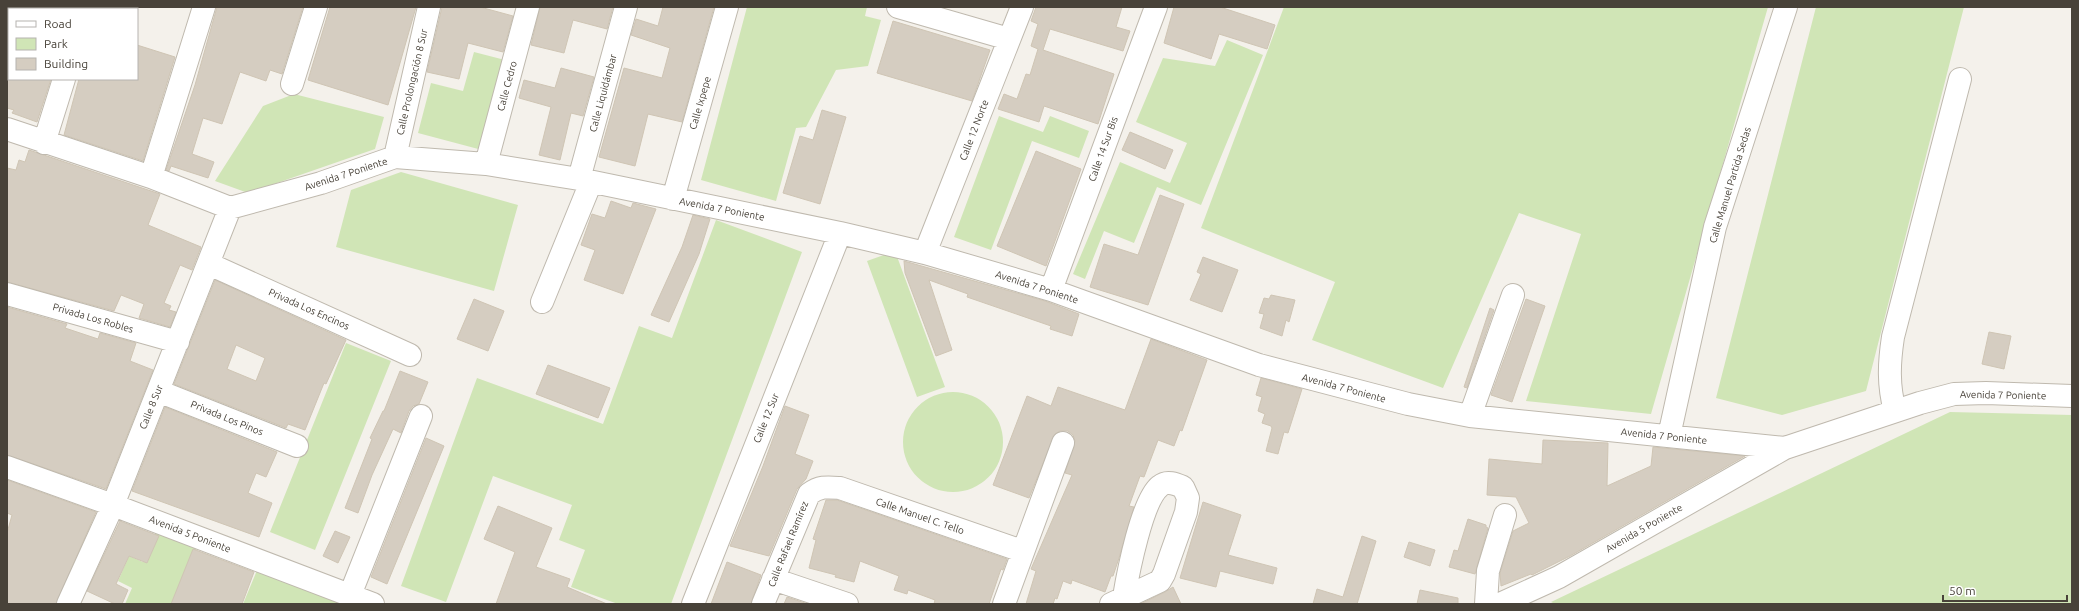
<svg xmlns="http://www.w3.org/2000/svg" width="2079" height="611" viewBox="0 0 2079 611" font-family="Ubuntu,sans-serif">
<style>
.green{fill:#d0e5b6}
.building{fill:#d5cdc1;stroke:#cfc5b4;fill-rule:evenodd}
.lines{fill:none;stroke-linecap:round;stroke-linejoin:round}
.minor-casing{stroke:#bfb9ae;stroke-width:24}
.minor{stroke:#fff;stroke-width:22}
.labels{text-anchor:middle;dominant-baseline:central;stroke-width:3;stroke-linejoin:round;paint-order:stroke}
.street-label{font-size:10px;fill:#484239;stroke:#fff}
</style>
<rect width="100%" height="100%" fill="#f4f1eb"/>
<path class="green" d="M747 7H867L865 16 881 20 868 66 836 70 806 127 796 128 776 201 701 180Z
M1284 7H1768L1651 414 1526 401 1581 234 1519 213 1443 388 1312 340 1335 282 1201 228Z
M1816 7H1964L1866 391 1782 415 1716 398Z
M1227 40 1263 55 1201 205 1157 187 1134 243 1104 231 1085 279 1073 274 1120 162 1170 183 1187 143 1136 122 1163 58 1215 66Z
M474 52 505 60 482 150 418 133 431 83 463 91Z
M294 94 384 117 375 149 248 193 215 181 263 106Z
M999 116 1043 132 1050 116 1089 131 1079 158 1032 141 991 250 954 237Z
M401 172 518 205 494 291 336 247 351 190Z
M716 220 802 252 671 604H618L571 587 585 550 559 540 572 505 493 476 446 602 401 586 477 378 603 424 639 326 672 338Z
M895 251 945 387 917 397 867 261Z
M346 343 391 361 315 550 270 532Z
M903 442a50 50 0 1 1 100 0a50 50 0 1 1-100 0Z
M1950 412 2072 415V604H1555L1551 602Z
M159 525 199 543 173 604H125L132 588 118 581 129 556 143 562Z
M258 568 341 604H243Z"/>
<path class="building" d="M217 7H303L282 74 270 70 266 81 240 72 222 124 203 118 192 154 214 162 208 178 171 166 169 171 166 170 195 85Z
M330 7H416L388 105 308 80Z
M442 7H480L513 16 503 52 468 43 459 79 427 72Z
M540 7H613L607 29 573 20 564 53 531 45Z
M663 7H714L682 122 648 114 635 166 599 157 624 68 662 78 670 48 631 35 636 19 658 26Z
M1036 7H1122L1116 27 1130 31 1123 51 1050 29 1043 50 1114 74 1098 124 1044 106 1039 122 998 109 1004 94 1017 99 1026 74 1030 75 1038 49 1031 46 1038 24 1031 21Z
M1174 7H1220L1275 25 1267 49 1219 34 1211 59 1164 43Z
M893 21 990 50 972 101 877 73Z
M137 45 175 57 143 161 64 135 79 79H137Z
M561 68 594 77 583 116 571 113 560 160 539 155 551 107 519 98 524 80 555 88Z
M7 79H51L37 122 12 113 14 110 7 108Z
M822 110 846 117 820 204 783 193 800 136 813 140Z
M1130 132 1173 150 1165 169 1122 150Z
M29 150 160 194 148 225 201 247 192 270 180 265 164 303 171 306 169 310 176 312 170 327 139 318 144 304 121 295 114 311 7 282V168L16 170 19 160 25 162Z
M1036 151 1081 169 1046 266 997 246Z
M1160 195 1184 204 1148 305 1090 287 1104 244 1138 255Z
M611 201 631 208 633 203 656 209 623 294 584 280 595 250 581 245 592 214 605 218Z
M693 215 710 219 699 254 669 322 651 315 682 247Z
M1203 257 1238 270 1222 312 1190 300 1201 274 1197 272Z
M904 261 1045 301 1079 314 1072 336 1050 329 1051 326 967 297 968 294 929 280 952 350 936 356 905 273Z
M215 280 346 340 326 384 324 383 305 430 288 424 286 428 174 384ZM236 345 265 358 256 381 227 369Z
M1271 295 1295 300 1289 322 1286 320 1282 336 1260 328 1264 314 1259 313 1264 298 1269 299Z
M474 299 504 311 488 351 457 339Z
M1526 299 1545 306 1512 402 1491 395Z
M7 307 67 324 65 328 98 339 100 333 136 343 130 361 153 370 106 489 7 455Z
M1490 308 1494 310 1467 388 1464 387Z
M1989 332 2011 336 2004 369 1982 364Z
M1151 339 1207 360 1182 431 1180 430 1174 446 1158 440 1144 477 1140 476 1129 506 1134 507 1119 558 1113 576H1111L1105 592 1072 580 1071 584 1063 581 1057 599 1055 598 1053 604H1026L1036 571 1031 569 1072 475 1065 473 1075 441 1073 435 1068 431H1060L1055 434 1029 498 993 485 1027 396 1051 406 1058 387 1125 410Z
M548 365 610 388 598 418 536 394Z
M400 371 428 382 419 404 413 406 409 411 401 433 393 429 372 475 358 513 345 508 372 439 370 438 383 411H384Z
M1261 378 1302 389 1288 433 1284 432 1278 454 1266 451 1272 428 1271 426 1262 423 1265 414 1258 411 1262 397 1256 395Z
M785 406 809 415 795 454 813 461 806 479 797 489 769 556 730 546 763 466Z
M165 407 277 452 266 477 256 473 248 493 272 503 259 537 132 491Z
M426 438 444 446 387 584 371 577Z
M1543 440 1608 443 1607 486 1651 466 1653 447 1745 456 1570 556 1532 575 1531 574 1501 586 1500 573 1513 531 1529 523 1516 497 1487 495 1489 459 1542 464Z
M7 480 96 512 56 604H7V533L12 515 7 513Z
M826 500H837L1007 559 1003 570 1001 569 989 604H934L935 600 908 590 907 594 894 590 899 576 860 561 854 582 835 577 836 575 809 568 816 540 813 539Z
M1203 502 1241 515 1228 555 1277 568 1273 584 1220 571 1216 587 1180 578Z
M498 506 552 528 536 567 570 579 567 587 607 604H496L515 552 484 539Z
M1468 519 1486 525V527L1488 528 1475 574 1449 567 1454 550 1458 551Z
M120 521 159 536 147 563 129 556 116 584 128 590 122 604H115L87 591Z
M335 531 350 537 338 563 323 556Z
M1362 536 1376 541 1357 604H1313L1317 589 1343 597Z
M1409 542 1435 550 1430 566 1404 557Z
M193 549 254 572 242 604H171Z
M727 562 761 575 751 604H711Z
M1173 587 1181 604H1140L1165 592Z
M1420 590 1458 598V604H1417Z
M787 597 808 604H784Z"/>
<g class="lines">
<defs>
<path id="minor" d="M898 7 1009 39
M87 9 88 7
M292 84 316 7
M7 129 151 177 230 208 321 183 395 157 486 164 579 179 840 233 925 253 1051 290 1259 365 1408 404 1470 416 1785 448 1920 403 1954 394 1986 393 2072 396
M44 143 64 79
M395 157 429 7
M486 164 528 7
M151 177 204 7
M579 179 626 7
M673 199 727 7
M925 253 1022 7
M209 264 410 355
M1051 290 1156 7
M7 294 178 342
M542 302 591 182
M158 391 297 446
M1895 411C1888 385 1889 363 1893 337L1960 79
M1470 416 1513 295
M1669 436 1715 227 1786 7
M7 467 113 505 373 604
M773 579 847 604
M350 595 421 416
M68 604 113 505 230 208
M693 604 840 233
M763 604 809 494C820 486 827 487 840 488L1022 551
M1004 604 1063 443
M1111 604 1160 581 1164 574 1186 512 1188 498 1183 487C1176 484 1167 480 1160 486 1142 500 1128 573 1124 597
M1486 604 1488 571 1505 515
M1500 604 1559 577 1785 448"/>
</defs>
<use href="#minor" class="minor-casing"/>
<use href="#minor" class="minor"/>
</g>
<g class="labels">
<g class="street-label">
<text transform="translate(412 82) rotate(-77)">Calle Prolongación 8 Sur</text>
<text transform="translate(507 86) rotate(-75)">Calle Cedro</text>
<text transform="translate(603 93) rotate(-75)">Calle Liquidámbar</text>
<text transform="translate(700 103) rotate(-74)">Calle Ixpepe</text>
<text transform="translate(974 130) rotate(-69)">Calle 12 Norte</text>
<text transform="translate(1103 149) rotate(-70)">Calle 14 Sur Bis</text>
<text transform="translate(346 174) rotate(-18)">Avenida 7 Poniente</text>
<text transform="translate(1730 185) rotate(-73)">Calle Manuel Partida Sedas</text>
<text transform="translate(722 209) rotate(11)">Avenida 7 Poniente</text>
<text transform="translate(1037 287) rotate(18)">Avenida 7 Poniente</text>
<text transform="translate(309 309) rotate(24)">Privada Los Encinos</text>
<text transform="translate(93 318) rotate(16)">Privada Los Robles</text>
<text transform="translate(1344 388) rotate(15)">Avenida 7 Poniente</text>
<text transform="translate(2003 395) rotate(1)">Avenida 7 Poniente</text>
<text transform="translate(151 407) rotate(-68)">Calle 8 Sur</text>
<text transform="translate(227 418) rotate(22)">Privada Los Pinos</text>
<text transform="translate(766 418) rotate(-68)">Calle 12 Sur</text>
<text transform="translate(1664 436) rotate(6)">Avenida 7 Poniente</text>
<text transform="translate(920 516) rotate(19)">Calle Manuel C. Tello</text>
<text transform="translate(1644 528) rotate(-30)">Avenida 5 Poniente</text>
<text transform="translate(190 534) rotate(21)">Avenida 5 Poniente</text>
<text transform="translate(788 544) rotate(-68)">Calle Rafael Ramírez</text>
</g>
</g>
<rect width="2079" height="611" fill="none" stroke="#484239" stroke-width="16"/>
<rect x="8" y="8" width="130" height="72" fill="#ffffff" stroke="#b6b3b0"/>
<rect x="16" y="21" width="20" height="6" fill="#ffffff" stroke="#b6b3b0"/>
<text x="44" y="28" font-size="12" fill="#484239">Road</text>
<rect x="16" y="38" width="20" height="12" fill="#d0e5b6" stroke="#b6b3b0"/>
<text x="44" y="48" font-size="12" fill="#484239">Park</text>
<rect x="16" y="58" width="20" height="12" fill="#d5cdc1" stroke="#b6b3b0"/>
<text x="44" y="68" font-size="12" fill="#484239">Building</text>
<path d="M1943 595v6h124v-6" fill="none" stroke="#484239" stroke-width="2"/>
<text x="1949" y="595" font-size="12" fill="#484239" stroke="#ffffff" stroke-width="3" paint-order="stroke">50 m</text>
</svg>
